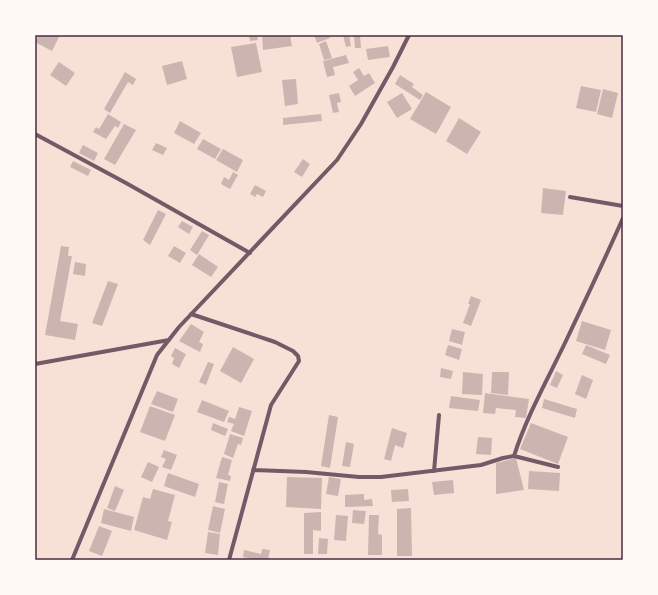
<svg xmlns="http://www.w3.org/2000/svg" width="658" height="595" viewBox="0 0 658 595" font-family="'Playfair Display',serif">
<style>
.building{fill:#ccb4b1}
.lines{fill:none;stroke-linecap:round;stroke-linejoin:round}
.minor{stroke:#755966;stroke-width:4}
.neatline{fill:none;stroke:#4a2c40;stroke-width:1.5}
</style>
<rect width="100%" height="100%" fill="#f7e1d7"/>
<path class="building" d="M39 35H60L52 51 35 42Z
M249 35H257L258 40 250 41Z
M262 35H290L292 46 263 50Z
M314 35H329L330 38 317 43Z
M343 35H349L351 46 346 47Z
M354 35H360L361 48H355Z
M326 41 332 58 324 60 319 44Z
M256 43 262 72 237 77 231 47Z
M388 46 390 57 368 60 366 49Z
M346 55 349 63 333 67 335 75 327 77 323 61Z
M182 61 187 79 167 85 162 66Z
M59 62 75 73 66 86 50 75Z
M359 68 364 76 369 73 375 83 355 96 349 86 358 80 353 72Z
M125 72 136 79 133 85 128 82 110 113 104 109Z
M400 75 414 84 412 87 423 95 420 100 395 84Z
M296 79 298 104 285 106 282 80Z
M581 86 601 90 596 112 576 108Z
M603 89 618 93 612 118 597 114Z
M426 92 451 107 436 134 410 119Z
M339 93 341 102 337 103 339 112 333 113 329 95Z
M402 93 412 109 397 118 387 102Z
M108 114 121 122 118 128 115 126 106 139 93 132 96 127 99 129Z
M321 114 322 121 283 125V118Z
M459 118 481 132 467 154 446 141Z
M180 121 201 133 194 144 174 133Z
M124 124 136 130 115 165 104 159Z
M203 139 221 149 215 159 197 149Z
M156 143 167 148 163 155 152 150Z
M83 145 98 153 94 161 79 153Z
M223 149 243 160 237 172 216 160Z
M303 159 310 164 302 177 294 172Z
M73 161 91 170 88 176 70 167Z
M233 172 238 175 230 189 221 184 224 177 229 180Z
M255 185 266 191 263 197 257 194 255 197 250 194Z
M543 188 566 191 563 215 541 213Z
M158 210 166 214 150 245 143 240Z
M182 221 193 227 189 234 178 227Z
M202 231 209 235 197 255 190 250Z
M61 246 69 247 68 256H72L60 321 78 324 75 340 45 335Z
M174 246 186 253 180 263 168 256Z
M199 254 218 267 211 277 192 265Z
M75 262 86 264 85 276 73 274Z
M108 281 118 284 102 326 92 323Z
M471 296 481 300 471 326 463 323 470 304H468Z
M582 321 611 330 605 350 576 341Z
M191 324 204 332 199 342 203 344 200 352 179 341Z
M452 329 465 332 462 345 449 341Z
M448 345 462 349 459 360 445 355Z
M586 345 610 355 606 364 582 354Z
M233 347 254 359 241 383 220 371Z
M175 348 186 354 179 368 172 364 174 358 171 356Z
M208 362 214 364 206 385 199 382Z
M441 368 453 371 451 379 440 377Z
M556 371 563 375 557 388 550 385Z
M463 372 483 374 482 395 462 394Z
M492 372H509L508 395 491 393Z
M582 375 593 380 586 399 575 394Z
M157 391 178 399 173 412 151 404Z
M485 393 529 399 526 418 515 417 516 410 496 408 495 414 483 413Z
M451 396 480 400 478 411 449 408Z
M544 399 577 409 575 418 542 408Z
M202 400 229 411 224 422 197 412Z
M150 406 175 415 165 441 140 432Z
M239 407 252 411 244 436 231 431 234 424 227 422 229 417 235 419Z
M329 415 338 417 330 468 321 466Z
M213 423 228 429 225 436 211 430Z
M531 423 568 437 558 464 520 449Z
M392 428 407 433 403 448 395 445 391 461 384 459Z
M230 434 243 438 241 445 238 444 233 458 224 454Z
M478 437 492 438 491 455 476 454Z
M346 442 354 444 350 467 342 466Z
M164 450 177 455 171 470 162 467 166 459 161 457Z
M222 457 232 460 228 475 231 476 230 481 216 478Z
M516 458 524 490 496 494V463Z
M148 462 159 467 152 482 141 477Z
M529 471 560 473 559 491 528 489Z
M168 473 199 484 195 497 164 486Z
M287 477 322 478 321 509 286 507Z
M329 477 341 479 338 496 326 494Z
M453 480 454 493 434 495 432 482Z
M219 482 228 484 224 504 215 502Z
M115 486 124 490 115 511 107 508Z
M153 489 175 495 168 521 172 522 167 540 134 530 143 497 150 499Z
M408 489 409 501 392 502 391 490Z
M364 494V500L372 499 373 506 345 507V495Z
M213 506 225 509 220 533 208 530Z
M411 508 412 556H397V509Z
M104 509 134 517 131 531 101 523Z
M353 510 366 511 364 524 352 523Z
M321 512V531L313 530V554H304V513Z
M336 515 348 516 346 541 334 540Z
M369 515H379L378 534 382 535V555H368Z
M99 526 112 531 102 556 89 551Z
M208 532 220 534 218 555 205 553Z
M319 538 328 539 327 554H318Z
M262 549 270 550 268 560H256L243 557 244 550 261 554Z"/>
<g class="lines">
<path class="minor" d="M35 134 126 183 250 253
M570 197 623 206
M191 314 275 342 293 351 298 356 299 361 271 405 229 560
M35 364 169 340
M514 456C526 418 546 382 564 345 584 303 604 261 623 218
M253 470 306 472 359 477H381L481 465 503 458 514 456 558 467
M434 471 439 415
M72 560 157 355 179 327 337 160 361 124 393 67 409 35"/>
</g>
<rect width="658" height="595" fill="none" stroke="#fffaf5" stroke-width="72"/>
<rect x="36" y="36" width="586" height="523" class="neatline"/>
</svg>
